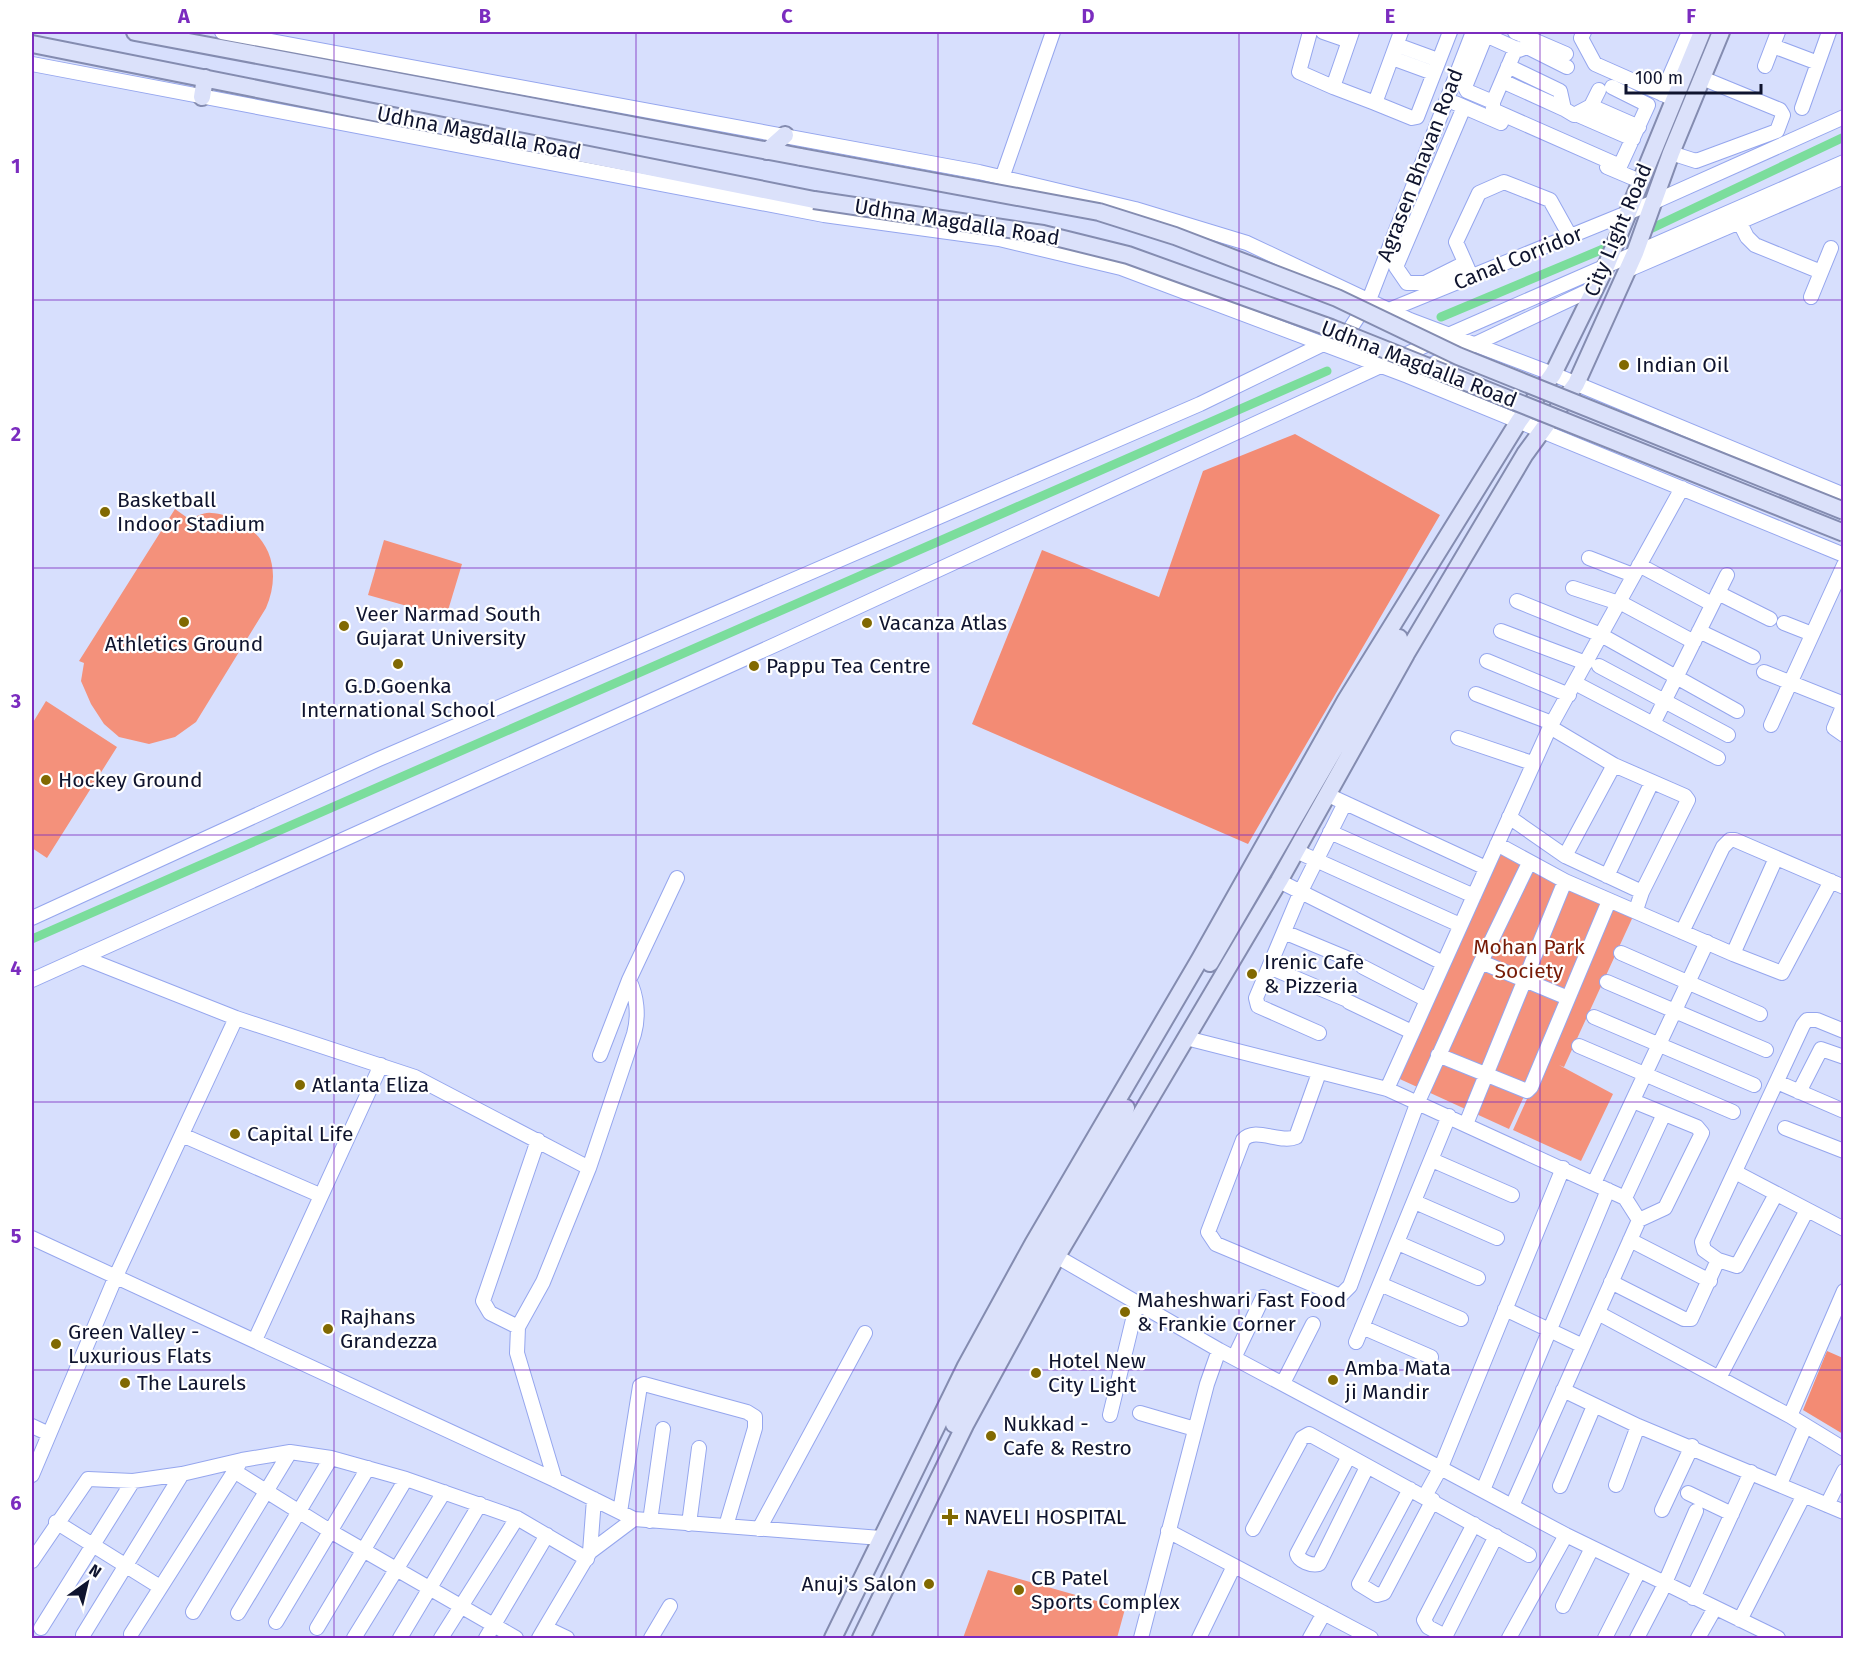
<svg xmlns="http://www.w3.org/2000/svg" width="1875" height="1670" viewBox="0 0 1875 1670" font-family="'Fira Sans',sans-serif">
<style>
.green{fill:#f4917b}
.forest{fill:#f38b74}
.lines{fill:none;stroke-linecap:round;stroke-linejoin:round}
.canal{stroke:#7bdd9c;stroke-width:9}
.minor-casing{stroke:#95a6ee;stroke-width:16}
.major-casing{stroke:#848cb0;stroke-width:20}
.minor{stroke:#fff;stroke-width:14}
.major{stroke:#dbe1fa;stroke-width:16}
.major-bridge-casing{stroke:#848cb0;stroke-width:20;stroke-linecap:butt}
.major-bridge{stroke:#dbe1fa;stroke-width:16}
.grid{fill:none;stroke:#7b2cbf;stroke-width:1.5;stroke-opacity:0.55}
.poi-dot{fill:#816902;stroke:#fff;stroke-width:2}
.labels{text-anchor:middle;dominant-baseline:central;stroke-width:4.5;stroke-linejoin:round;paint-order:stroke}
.street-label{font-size:21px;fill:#0f142e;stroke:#fff}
.poi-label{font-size:21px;fill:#0f142e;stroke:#fff;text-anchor:start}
.park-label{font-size:21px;fill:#771b07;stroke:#fff}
.neatline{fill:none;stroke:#7b2cbf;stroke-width:2}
.grid-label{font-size:20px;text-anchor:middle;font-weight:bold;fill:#7b2cbf}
</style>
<rect width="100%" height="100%" fill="#d7dffd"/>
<path class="green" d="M175 509 189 519C196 517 204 512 211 513 221 513 229 517 238 521 272 539 281 573 266 608L196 722 175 737 149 744 119 737 104 724 91 704 81 681 84 663 79 661Z
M384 540 462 564 446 617 368 595Z
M46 701 117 747 47 858 32 848V724Z
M1496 845 1636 910 1564 1067 1559 1065 1613 1094 1581 1161 1513 1130 1545 1059 1542 1057 1509 1129 1391 1075Z
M988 1570 1125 1609 1117 1638H963Z"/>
<path class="forest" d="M1295 434 1440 515 1248 844 972 724 1042 550 1159 597 1203 471Z
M1827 1351 1843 1358V1434L1803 1410Z"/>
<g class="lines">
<path class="canal" d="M1646 231 1844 137
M1441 317 1608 247
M32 939 1327 371"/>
<defs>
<path id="minor" d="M222 32 979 172 1135 209 1247 243 1410 320 1553 374 1844 495
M1310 32 1299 72 1333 87
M1323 32 1349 41
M1352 32 1333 87 1375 103 1401 32
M1479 32 1519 50 1527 47 1567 67
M1515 32 1566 54
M1584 32 1581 38 1595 64 1674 99
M1486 35 1465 87 1467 91 1493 102
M1397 45 1438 60
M1773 46 1818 63
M1516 48 1493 102V110L1620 166 1648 105 1612 87
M1392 58 1433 73
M32 64 824 215 999 239 1121 268 1408 376 1844 555
M1508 66 1560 91 1564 109 1574 115 1591 106 1599 90
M1765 66 1778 32
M1502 81 1564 109
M1662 94 1689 32
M1375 103 1412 118 1417 117 1450 32
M1455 103 1501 123
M1591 106 1639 127
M1464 107 1396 267 1407 283H1425L1465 263
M1802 108 1829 32
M1578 115 1633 139
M1671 153 1696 161 1777 131 1783 115 1780 110 1702 78
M1607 167 1640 181
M1002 178 1053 32
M1740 223 1747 237 1755 245 1821 272
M1468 269 1456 242 1479 193 1504 182 1550 200 1570 236
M1628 270 1844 177
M1811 297 1831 248
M1384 312 1654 202 1844 117
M1420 370 1592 289
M1589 558 1633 575
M1639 565 1712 604
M1573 588 1625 605 1694 642
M1718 593 1770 619
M1517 601 1601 635 1737 711
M1784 623 1812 634
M1501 631 1586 663
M1699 631 1753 657
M1487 661 1569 695
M1599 666 1728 735
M1764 672 1844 704
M1575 683 1718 758
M1476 694 1552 723
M1844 704 1834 728 1844 735
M1653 724 1727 575
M1771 725 1844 565
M1550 727 1614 765 1685 796 1688 800 1642 892 1636 910
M1458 738 1532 763
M1328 795 1486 868
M1509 817 1565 856 1642 892
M1330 832 1474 896
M1497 844 1565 881 1733 954 1782 973 1831 881
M1296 851 1460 925
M1565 856 1614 765
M1607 876 1652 782
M1279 881 1443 963
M32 918 379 759 1200 404 1348 332 1369 300 1473 32
M1284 932 1356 962
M1682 932 1723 847 1730 840H1735L1844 887
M1621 953 1760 1014
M1733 954 1776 858
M82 957 236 1018 415 1077 589 1168
M1481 962 1568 998
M1269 967 1345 999
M1363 967 1427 1000
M32 980 777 644 1448 335 1844 162
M1607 982 1766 1050
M1349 1002 1412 1032
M1594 1017 1754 1085
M1319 1033 1258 1006 1256 998 1301 891 1345 803
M1186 1038 1387 1089 1625 1198 1639 1220 1512 1506
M1579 1046 1733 1112
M600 1055 629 980 677 878
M1438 1055 1527 1091 1531 1087 1609 901
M1319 1073 1296 1137C1280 1144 1255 1126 1243 1140L1208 1232 1216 1244 1340 1296 1350 1286 1417 1104 1481 962 1529 863
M1777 1082 1844 1111
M1387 1089 1550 727 1682 488
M1799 1092 1821 1049 1844 1057
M1633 1101 1697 1127 1702 1133 1665 1208 1639 1220
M1466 1124 1565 881
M1785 1128 1844 1151
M182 1135 315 1193
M1432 1160 1512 1195
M1735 1172 1844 1229
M1594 1183 1707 942
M1776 1194 1737 1266 1718 1260 1704 1250 1702 1242 1803 1025 1807 1020H1817L1844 1031
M1625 1198 1664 1114
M1415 1202 1497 1238
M32 1238 555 1480 634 1519
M1630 1240 1710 1281
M1398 1243 1478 1278
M1049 1252 1219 1350 1566 1535 1778 1638
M1611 1282 1684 1319H1691L1718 1260
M1380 1284 1461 1319
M1844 1291 1790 1416 1844 1449
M1505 1309 1583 1346
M1598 1313 1790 1416
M518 1327 490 1313 483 1301 538 1140
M1362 1327 1431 1357
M255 1340 381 1065
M1356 1342 1449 1116
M1234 1358 1263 1297
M1719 1378 1807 1210
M1283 1383 1313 1324
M1563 1390 1638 1426 1844 1512
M1140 1413 1195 1429
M1110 1415 1137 1303
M32 1426 49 1434
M1349 1456 1297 1554C1299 1561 1311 1566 1319 1564L1367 1467
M234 1471 330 1531 516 1638
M32 1475 116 1276 236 1018
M555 1480 517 1353 518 1327 543 1282 589 1168 634 1034C639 1016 637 996 629 980
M1780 1484 1805 1427
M1616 1485 1638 1426
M1560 1486 1594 1406
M1410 1489 1359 1584 1377 1595 1384 1593 1433 1500
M1483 1490 1608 1190
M1688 1493 1732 1514
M1425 1496 1441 1467 1563 1168
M1827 1505 1844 1471
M1662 1510 1692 1446
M620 1512 640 1386 644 1384 747 1412 755 1417V1428L726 1526
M650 1521 663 1429
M56 1522 160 1587
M689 1524 699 1448
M1474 1524 1424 1620 1428 1627 1443 1635 1447 1633 1496 1536
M759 1529 865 1333
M1253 1529 1302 1438 1309 1434 1529 1555
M1168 1531 1371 1638
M590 1552 594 1499
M32 1561 88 1479 133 1481 182 1474 242 1460 290 1452 331 1458 406 1479 517 1518 587 1559
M1693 1598 1751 1472
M1563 1606 1592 1548
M193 1612 290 1452
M238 1613 331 1458
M1740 1620 1804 1495
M276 1622 368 1468
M41 1628 133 1481
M317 1628 406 1479
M546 1628 567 1638
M131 1634 239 1464
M83 1635 182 1474
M354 1638 444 1492
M400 1638 480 1504
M441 1638 517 1518
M486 1638 547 1535
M539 1638 590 1552 634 1519 881 1538
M651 1638 670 1606
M1141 1638 1207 1384 1219 1350
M1199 1638 1234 1566
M1310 1638 1324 1613
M1509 1638 1566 1535
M1605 1638 1639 1571
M1637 1638 1661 1592 1696 1511
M1698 1638 1715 1608"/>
<path id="major" d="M135 32 801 157
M32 44 814 200
M202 97 205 78
M767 151 785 135
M1210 963 1399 638
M954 1424 967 1391 1014 1302 1126 1108
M833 1638 966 1366 1033 1244 1200 959 1346 700 1519 421 1553 374 1607 264 1702 32
M861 1638 965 1425 1057 1256 1279 881 1406 654 1525 454 1576 384 1635 253 1671 153 1721 32"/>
</defs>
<use href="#minor" class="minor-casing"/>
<use href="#major" class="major-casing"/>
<use href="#minor" class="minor"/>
<use href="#major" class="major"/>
<defs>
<path id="major-bridge" d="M801 157 1099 212 1175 236 1337 298 1458 356 1844 511
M814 200 1043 234 1128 255 1331 328 1844 533"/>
</defs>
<use href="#major-bridge" class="major-bridge-casing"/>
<use href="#major-bridge" class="major-bridge"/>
</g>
<path class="grid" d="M334 32V1638M636 32V1638M938 32V1638M1239 32V1638M1540 32V1638M32 300H1844M32 568H1844M32 835H1844M32 1102H1844M32 1370H1844"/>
<g class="poi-dot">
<circle cx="1624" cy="365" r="6"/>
<circle cx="105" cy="512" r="6"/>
<circle cx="184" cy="622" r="6"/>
<circle cx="867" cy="623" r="6"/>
<circle cx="344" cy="626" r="6"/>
<circle cx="398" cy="664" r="6"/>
<circle cx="754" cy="666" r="6"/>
<circle cx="46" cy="780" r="6"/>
<circle cx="1252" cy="974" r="6"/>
<circle cx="300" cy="1085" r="6"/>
<circle cx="235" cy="1134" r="6"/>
<circle cx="1125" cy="1312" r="6"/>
<circle cx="328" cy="1329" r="6"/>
<circle cx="56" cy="1344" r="6"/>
<circle cx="1036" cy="1373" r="6"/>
<circle cx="1333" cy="1380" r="6"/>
<circle cx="125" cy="1383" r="6"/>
<circle cx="991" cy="1436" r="6"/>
<path d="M947 1508h6v6h6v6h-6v6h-6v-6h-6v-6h6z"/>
<circle cx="929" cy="1584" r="6"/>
<circle cx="1019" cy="1590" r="6"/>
</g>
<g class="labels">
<g class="street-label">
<text transform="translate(479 133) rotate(11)">Udhna Magdalla Road</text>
<text transform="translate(1420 165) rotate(-69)">Agrasen Bhavan Road</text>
<text transform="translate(957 222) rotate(9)">Udhna Magdalla Road</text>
<text transform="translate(1618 230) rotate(-67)">City Light Road</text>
<text transform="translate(1518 258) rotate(-22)">Canal Corridor</text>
<text transform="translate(1419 364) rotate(21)">Udhna Magdalla Road</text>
</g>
<g class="poi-label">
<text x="1636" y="365">Indian Oil</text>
<text x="117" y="500">Basketball<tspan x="117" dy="24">Indoor Stadium</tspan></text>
<text x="356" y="614">Veer Narmad South<tspan x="356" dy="24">Gujarat University</tspan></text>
<text x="879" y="623">Vacanza Atlas</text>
<text x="184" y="644" text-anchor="middle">Athletics Ground</text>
<text x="766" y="666">Pappu Tea Centre</text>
<text x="398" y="686" text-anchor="middle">G.D.Goenka<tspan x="398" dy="24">International School</tspan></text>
<text x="58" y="780">Hockey Ground</text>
<text x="1264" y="962">Irenic Cafe<tspan x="1264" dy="24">&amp; Pizzeria</tspan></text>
<text x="312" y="1085">Atlanta Eliza</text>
<text x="247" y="1134">Capital Life</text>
<text x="1137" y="1300">Maheshwari Fast Food<tspan x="1137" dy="24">&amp; Frankie Corner</tspan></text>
<text x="340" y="1317">Rajhans<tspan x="340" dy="24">Grandezza</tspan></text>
<text x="68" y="1332">Green Valley -<tspan x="68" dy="24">Luxurious Flats</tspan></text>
<text x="1048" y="1361">Hotel New<tspan x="1048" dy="24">City Light</tspan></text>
<text x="1345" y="1368">Amba Mata<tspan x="1345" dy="24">ji Mandir</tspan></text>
<text x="137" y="1383">The Laurels</text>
<text x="1003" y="1424">Nukkad -<tspan x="1003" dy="24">Cafe &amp; Restro</tspan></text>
<text x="964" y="1517">NAVELI HOSPITAL</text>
<text x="1031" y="1578">CB Patel<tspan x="1031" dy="24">Sports Complex</tspan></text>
<text x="917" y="1584" text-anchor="end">Anuj's Salon</text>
</g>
<g class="park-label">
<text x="1529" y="947">Mohan Park<tspan x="1529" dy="24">Society</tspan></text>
</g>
</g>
<rect width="1875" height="1670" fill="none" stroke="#ffffff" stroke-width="66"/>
<g transform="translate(87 1583) rotate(34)" stroke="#ffffff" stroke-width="4.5" paint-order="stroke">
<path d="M0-4.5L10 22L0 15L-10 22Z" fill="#0f142e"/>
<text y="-9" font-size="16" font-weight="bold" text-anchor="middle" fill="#0f142e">N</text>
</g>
<path d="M1626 84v9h135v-9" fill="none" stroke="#0f142e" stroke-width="3"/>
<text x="1635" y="84" font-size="18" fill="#0f142e" stroke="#ffffff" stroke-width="4.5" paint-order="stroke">100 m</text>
<rect x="33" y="33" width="1809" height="1604" class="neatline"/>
<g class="grid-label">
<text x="184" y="23">A</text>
<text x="485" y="23">B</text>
<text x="787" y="23">C</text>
<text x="1088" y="23">D</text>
<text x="1390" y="23">E</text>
<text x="1691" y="23">F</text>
<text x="16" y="173">1</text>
<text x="16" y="441">2</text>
<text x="16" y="708">3</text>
<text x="16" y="975">4</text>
<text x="16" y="1243">5</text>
<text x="16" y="1510">6</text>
</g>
</svg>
